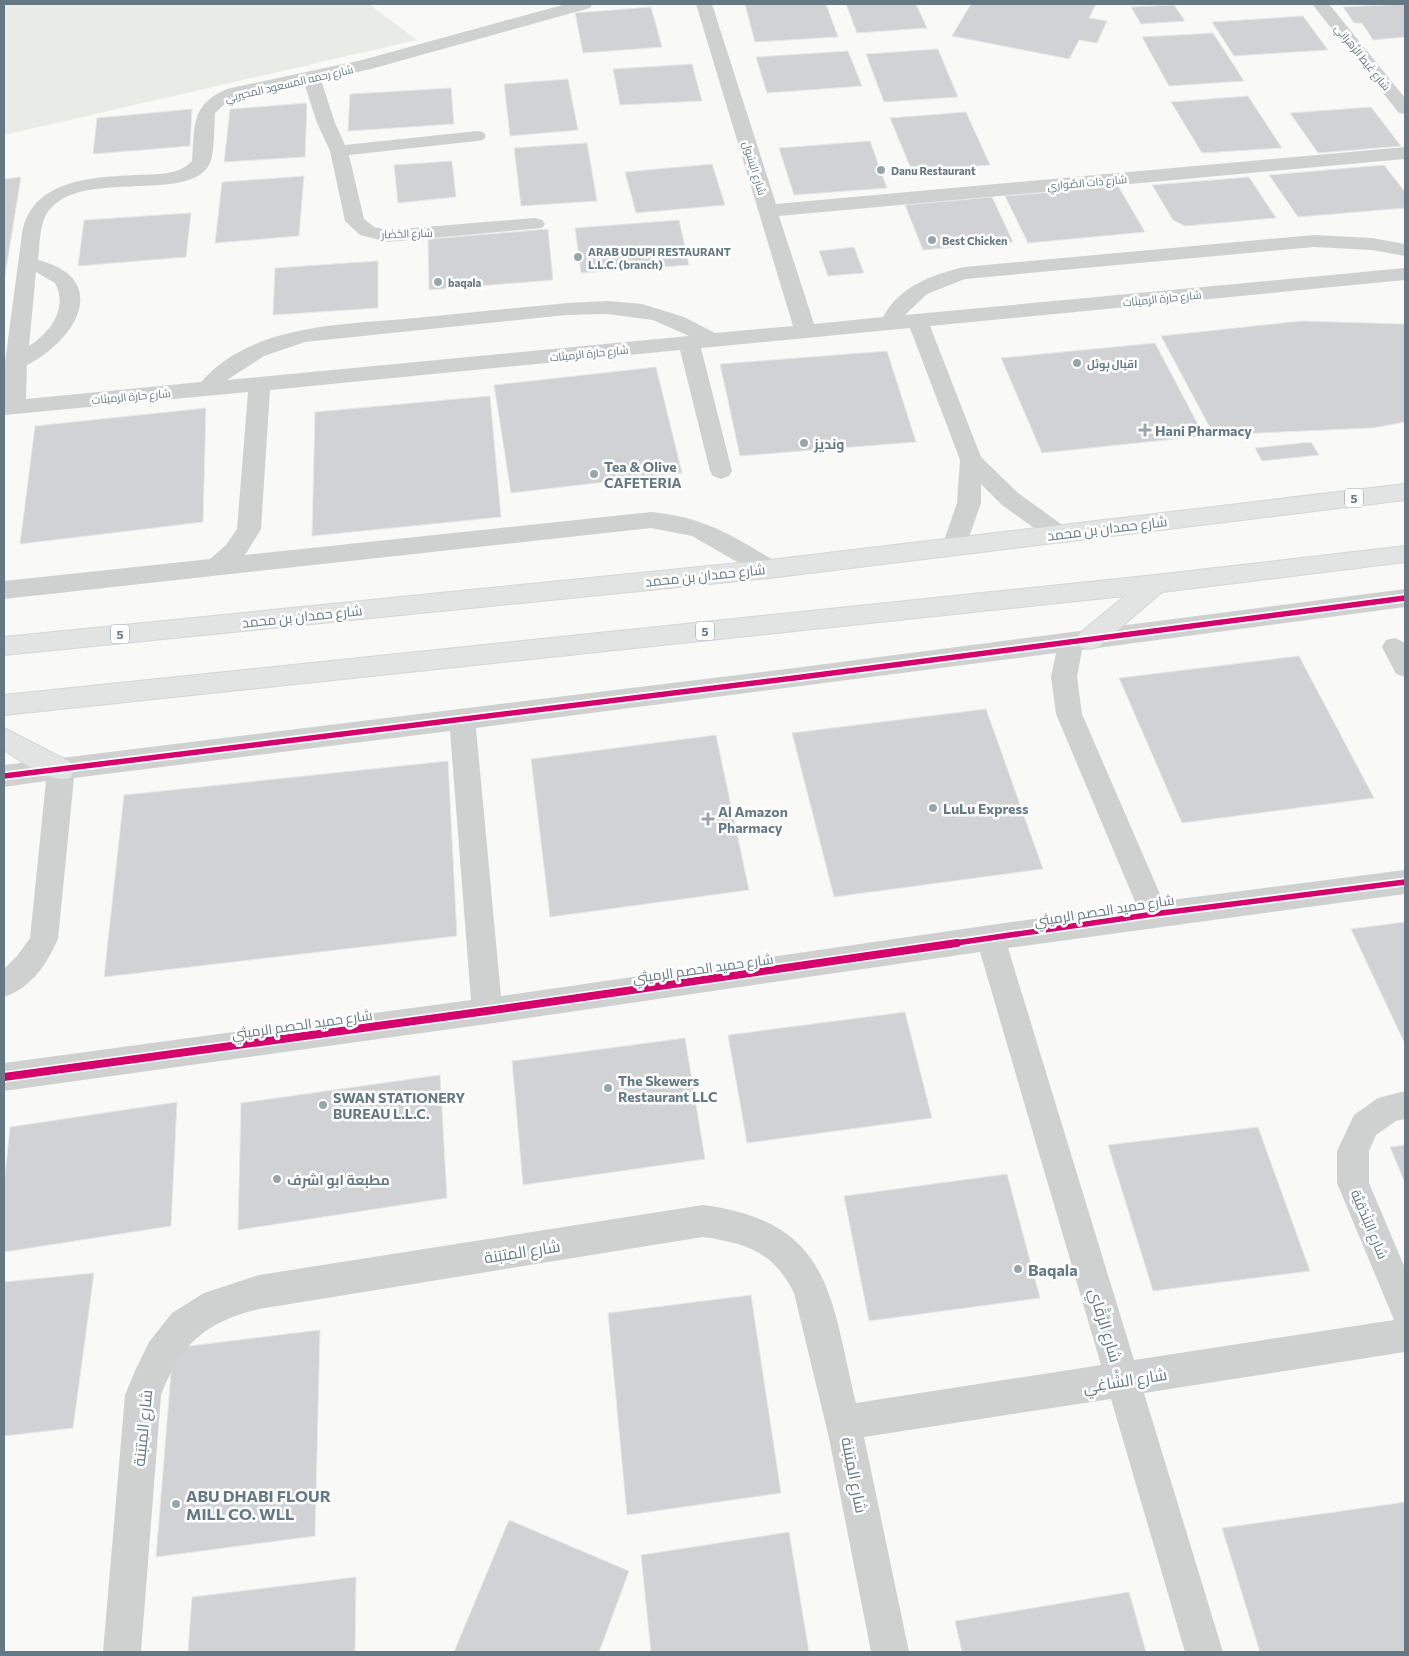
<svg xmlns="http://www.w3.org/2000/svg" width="1409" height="1656" viewBox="0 0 1409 1656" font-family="Commissioner,Cairo,sans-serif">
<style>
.green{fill:#e9ece6}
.building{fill:#d0d2d3;stroke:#e8e8e8}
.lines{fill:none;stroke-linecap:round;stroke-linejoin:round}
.major-casing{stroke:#d5d6d6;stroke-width:2}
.minor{fill:#cfd1d1;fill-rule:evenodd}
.major{fill:#e2e3e3;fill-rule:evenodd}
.cycleway-far1-casing{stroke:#fff;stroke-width:9}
.cycleway-casing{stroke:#fff;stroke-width:11}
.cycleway-far1{stroke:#d6006c;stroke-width:5.5}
.cycleway{stroke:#d6006c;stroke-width:8}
.poi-dot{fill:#98a6ac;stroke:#fff;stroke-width:2}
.labels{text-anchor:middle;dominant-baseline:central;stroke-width:5;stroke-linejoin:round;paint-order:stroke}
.far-street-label{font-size:11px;fill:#647983;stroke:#fff}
.far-poi-label{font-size:11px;font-weight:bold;fill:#647983;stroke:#fff;text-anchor:start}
.shield{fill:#fff;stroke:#92a1a8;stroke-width:1}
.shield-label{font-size:12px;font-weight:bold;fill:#647983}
.poi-label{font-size:14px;font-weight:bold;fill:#647983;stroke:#fff;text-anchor:start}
.street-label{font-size:14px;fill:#647983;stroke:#fff}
.near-street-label{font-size:16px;fill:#647983;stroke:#fff}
.near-poi-label{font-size:16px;font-weight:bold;fill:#647983;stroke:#fff;text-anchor:start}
</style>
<rect width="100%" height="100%" fill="#f9f9f8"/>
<path class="green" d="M4 4H369L417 40 4 135Z"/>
<path class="building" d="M745 4H826L838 37 755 42Z
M846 4H916L927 28 857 33Z
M971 4H1096L1089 18 1107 21 1097 43 1079 40 1069 59 952 36Z
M1405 4V37L1373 40 1362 23H1354L1343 7Z
M1174 5 1185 21 1141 24 1131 7Z
M651 7 662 47 583 53 575 13Z
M1303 16 1328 50 1234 56 1212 22Z
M1213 33 1244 81 1169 86 1142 37Z
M938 49 958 97 884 102 866 54Z
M848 51 862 86 767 93 756 57Z
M692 64 702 101 620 105 613 69Z
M568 79 578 130 510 136 504 84Z
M451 88 454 124 348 131 350 94Z
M1248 96 1282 148 1202 153 1171 102Z
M307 103 305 157 224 162 230 109Z
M1371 107 1401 146 1318 153 1290 113Z
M192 109 190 146 93 154 97 118Z
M966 112 990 165 912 171 890 118Z
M870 141 887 188 794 195 779 148Z
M587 143 597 201 521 206 514 148Z
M452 161 456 197 398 203 394 165Z
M712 164 725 205 636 213 625 172Z
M1384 165 1405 192V208L1298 217 1269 175Z
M304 176 299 236 215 243 222 182Z
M21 177 4 282V179Z
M1249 177 1276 218 1185 226 1173 220 1152 185Z
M1118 186 1145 232 1028 243 1005 196Z
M992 197 1013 242 923 250 905 205Z
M191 213 186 257 78 266 84 220Z
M679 220 689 265 581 273 575 228Z
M548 229 553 280 429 290 428 239Z
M854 247 864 273 828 276 819 251Z
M378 261V308L273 315 275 268Z
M1301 321 1405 324V422L1372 428 1214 435 1161 336Z
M1155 343 1204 436 1042 453 1001 358Z
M887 351 916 442 740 456 720 364Z
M656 367 682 473 511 493 494 385Z
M490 396 501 517 312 536 315 412Z
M206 408 203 522 20 544 35 426Z
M1311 442 1319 455 1262 461 1255 448Z
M1299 656 1374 798 1182 823 1119 678Z
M986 709 1043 869 834 897 792 733Z
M716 735 749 890 550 917 531 759Z
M448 761 457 936 104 977 124 795Z
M1405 922V1042H1404L1351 929Z
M905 1012 932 1118 747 1143 728 1035Z
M685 1038 705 1159 523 1185 512 1061Z
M440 1075 447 1198 238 1230 241 1103Z
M177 1102 171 1226 4 1252V1185L10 1127Z
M1258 1127 1310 1271 1153 1291 1108 1145Z
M1405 1145V1183L1390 1147Z
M1007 1174 1040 1298 869 1321 844 1196Z
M94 1273 73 1428 4 1436V1282Z
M751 1295 781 1493 627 1515 608 1313Z
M320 1330 315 1536 156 1557 173 1348Z
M1405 1502V1652H1260L1222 1528Z
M509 1520 629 1571 599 1652H454Z
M789 1532 809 1652H651L641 1555Z
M356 1577 355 1652H188L192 1597Z
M1129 1592 1146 1652H962L955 1621Z"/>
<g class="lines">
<defs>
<path id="major" d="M1405 484V500L769 578 4 655V637L769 560Z
M1405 546V562L1162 592 1098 647 1089 649 1080 647 1076 640 1080 633 1125 596 4 715V695L1155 575Z
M4 728 70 762 74 770 70 778C49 784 22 761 4 750Z"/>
</defs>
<use href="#major" class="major-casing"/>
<path class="minor" d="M566 4H592L590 8 371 69 321 80 335 123 345 145 477 131 483 132 486 136 483 140 477 141 349 155 364 219 374 227 388 230 535 218 542 220 545 224 542 228 388 242 360 235 345 221 330 151 317 123 304 83 238 97 227 102 215 113C214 126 215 151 210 163 191 206 74 165 46 215 39 228 40 246 38 260 113 279 75 341 27 365L26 399 201 382C253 323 343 325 415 318 466 313 516 308 567 303L607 301 642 304 684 317 715 333 793 326 696 4H712L776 204 1405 147V159L779 216 814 324 883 317C900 286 931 275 964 267L1314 235 1372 238 1405 244V256L1372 250 1314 247 965 279 927 294 905 315 1405 268V280L930 326 981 457 1018 493 1068 529 1072 535 1068 541 1060 543 1052 541 1002 505 981 484V503L966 546 962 552 954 554 946 552 942 546 957 503 960 460 910 328 701 348 732 471 729 476 721 479 713 476 710 471 680 350 270 390 261 529 245 555 651 512C705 517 733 536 778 563L781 569 778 575 769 578 760 575 692 536 651 528 4 599V581L210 559 226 545 237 529 248 392 4 415 5 362 22 234C31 179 93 177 137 175 156 174 178 176 192 161 195 126 190 105 227 89L362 60ZM36 272 55 283C69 309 49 333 29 346ZM607 314 653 320 689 336 227 380 264 356 305 342 567 315Z
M1312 4H1329L1405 98V114L1399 113Z
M1405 589V607L1082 650 1077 677 1082 714 1163 901 1405 870V894L1008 948 1134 1360 1394 1320 1337 1183V1151L1354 1115 1378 1098 1405 1091V1119L1396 1121 1376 1135 1369 1151V1183L1405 1268V1352L1144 1393 1223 1652H1185L1111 1399 864 1437 909 1652H871L829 1438 794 1293C774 1252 746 1243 703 1237L259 1309C206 1322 181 1343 161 1395L141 1652H103L125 1395 134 1373 149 1342 172 1313 204 1293 259 1275 703 1205C833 1222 830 1297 856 1403L1101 1365 980 952 487 1024 4 1091V1063L471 1000 450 731 74 778 58 939C46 965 32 987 4 997V969L17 956 30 938 46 781 4 787V765L802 667ZM1056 653 1051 677 1056 714 1136 904 501 996 476 728Z
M1395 638 1405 643V677L1396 674 1382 647 1386 640Z"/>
<use href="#major" class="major"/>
<defs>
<path id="cycleway-far1" d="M4 776 802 677 1405 598
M949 944 1154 914 1405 882"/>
<path id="cycleway" d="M4 1077 487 1011 957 943"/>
</defs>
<use href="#cycleway-far1" class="cycleway-far1-casing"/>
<use href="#cycleway" class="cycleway-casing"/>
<use href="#cycleway-far1" class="cycleway-far1"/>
<use href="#cycleway" class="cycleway"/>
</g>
<g class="poi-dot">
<circle cx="881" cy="170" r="5"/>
<circle cx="932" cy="240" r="5"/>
<circle cx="578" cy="257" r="5"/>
<circle cx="438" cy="282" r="5"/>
<circle cx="1077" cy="363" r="5"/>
<path d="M1142.5 422.5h5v5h5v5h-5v5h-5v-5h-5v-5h5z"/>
<circle cx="804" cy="443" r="5"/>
<circle cx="594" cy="474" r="5"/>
<circle cx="933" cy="808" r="5"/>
<path d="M705.5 811.5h5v5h5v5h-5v5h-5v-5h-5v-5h5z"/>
<circle cx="608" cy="1088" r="5"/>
<circle cx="323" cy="1105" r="5"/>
<circle cx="277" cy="1179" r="5"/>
<circle cx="1018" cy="1269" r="5"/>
<circle cx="176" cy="1504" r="5"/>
</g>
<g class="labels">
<g class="far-street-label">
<text transform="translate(1363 57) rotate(51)">شارع غَيط الزَّهرانِي</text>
<text transform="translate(289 83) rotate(-13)">شارع رحمه المسعود المحيربي</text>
<text transform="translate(755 168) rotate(73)">شارع البَسُول</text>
<text transform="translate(1087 182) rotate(-5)">شارع ذات الصَّواري</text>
<text transform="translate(407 233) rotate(-2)">شارع الحْضَار</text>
<text transform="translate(1162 298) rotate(-6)">شارع حارة الرميثات</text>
<text transform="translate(589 353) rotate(-6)">شارع حارة الرميثات</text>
<text transform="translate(131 396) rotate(-5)">شارع حارة الرميثات</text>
</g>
<g class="far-poi-label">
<text x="891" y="170">Danu Restaurant</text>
<text x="942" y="240">Best Chicken</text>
<text x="588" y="251">ARAB UDUPI RESTAURANT<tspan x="588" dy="13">L.L.C. (branch)</tspan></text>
<text x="448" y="282">baqala</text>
<text x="1087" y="363">اقبال ہوٹل</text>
</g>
<g class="shield">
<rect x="1345" y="488.5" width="18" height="19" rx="4"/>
<rect x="696" y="621.5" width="18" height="19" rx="4"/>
<rect x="111" y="624.5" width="18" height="19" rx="4"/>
</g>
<g class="shield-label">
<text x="1354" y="498">5</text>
<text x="705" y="631">5</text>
<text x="120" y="634">5</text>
</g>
<g class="poi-label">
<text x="1155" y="430">Hani Pharmacy</text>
<text x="814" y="443">ونديز</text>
<text x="604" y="466">Tea &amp; Olive<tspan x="604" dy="16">CAFETERIA</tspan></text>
<text x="943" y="808">LuLu Express</text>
<text x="718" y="811">Al Amazon<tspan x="718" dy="16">Pharmacy</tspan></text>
<text x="618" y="1080">The Skewers<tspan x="618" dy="16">Restaurant LLC</tspan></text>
<text x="333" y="1097">SWAN STATIONERY<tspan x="333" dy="16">BUREAU L.L.C.</tspan></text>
<text x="287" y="1179">مطبعة ابو اشرف</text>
</g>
<g class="street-label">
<text transform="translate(1107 528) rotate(-7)">شارع حمدان بن محمد</text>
<text transform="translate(705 575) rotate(-6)">شارع حمدان بن محمد</text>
<text transform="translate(302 616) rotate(-6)">شارع حمدان بن محمد</text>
<text transform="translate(1104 910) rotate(-9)">شارع حميد الحصم الرميثي</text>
<text transform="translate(703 968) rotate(-8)">شارع حميد الحصم الرميثي</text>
<text transform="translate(302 1024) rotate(-8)">شارع حميد الحصم الرميثي</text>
<text transform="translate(1370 1224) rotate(67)">شارع البُنْدُقِيَّة</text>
</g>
<g class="near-street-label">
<text transform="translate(522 1251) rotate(-9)">شارع المِتبَنة</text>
<text transform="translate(1106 1325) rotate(73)">شارع الرَّقَّاي</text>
<text transform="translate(1125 1380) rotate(-9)">شارع الشَّاغِي</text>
<text transform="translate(142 1428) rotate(-84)">شارع المِتبَنة</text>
<text transform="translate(855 1475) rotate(79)">شارع المِتبَنة</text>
</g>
<g class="near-poi-label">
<text x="1028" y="1269">Baqala</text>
<text x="186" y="1495">ABU DHABI FLOUR<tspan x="186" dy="18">MILL CO. WLL</tspan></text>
</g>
</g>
<rect width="1409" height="1656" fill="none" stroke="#647983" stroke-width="10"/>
</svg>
